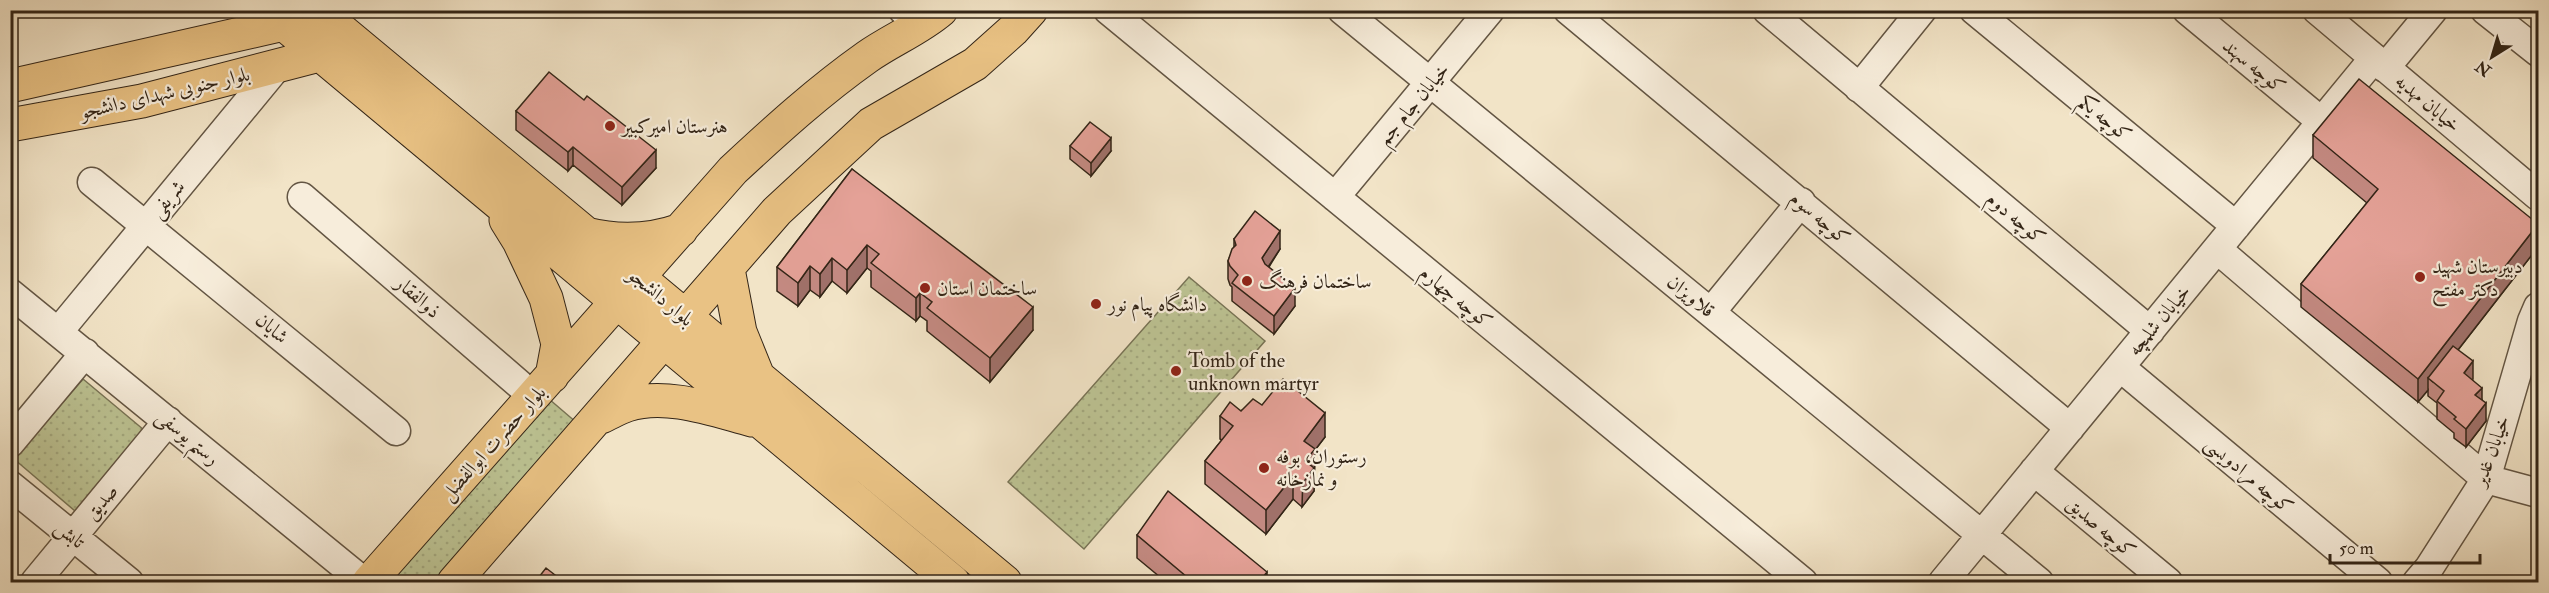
<svg xmlns="http://www.w3.org/2000/svg" width="2549" height="593" viewBox="0 0 2549 593" font-family="'IM FELL Double Pica',Amiri,serif">
<style>
.grass{fill:url(#grass-dots);stroke:#787456;stroke-width:1.5}
.lines{fill:none;stroke-linecap:round;stroke-linejoin:round}
.minor-casing{stroke:#635543;stroke-width:31}
.major-casing{stroke:#332517;stroke-width:35}
.minor{stroke:#f7eddb;stroke-width:28}
.major{stroke:#e9c284;stroke-width:33}
.wall{fill:#c48a82;stroke:#332517;stroke-width:1.5}
.shaded-wall{fill:#a0716a;stroke:#332517;stroke-width:1.5}
.building{fill:#e4a197;stroke:#332517;stroke-width:1.5}
.poi-dot{fill:#8f2418;stroke:#f7eddb;stroke-width:2}
.labels{text-anchor:middle;dominant-baseline:central;stroke-width:4.5;stroke-linejoin:round;paint-order:stroke}
.street-label{font-size:20px;fill:#332517;stroke:#f7eddb}
.poi-label{font-size:20px;fill:#332517;stroke:#f7eddb;text-anchor:start}
</style>
<defs>
<pattern id="grass-dots" width="8" height="8" patternUnits="userSpaceOnUse" patternTransform="scale(1.5)"><rect width="8" height="8" fill="#bdc494"/><path d="M2 2h.1M6 6h.1" fill="none" stroke="#a3a87f" stroke-width="1.8" stroke-linecap="round"/></pattern>
</defs>
<rect width="100%" height="100%" fill="#f2e4c7"/>
<filter id="stains"><feTurbulence type="fractalNoise" baseFrequency=".00333" numOctaves="4"/><feColorMatrix values="0 0 0 0 .2 0 0 0 0 .09 0 0 0 0 .02 0 0 0 .5 -.17"/></filter>
<radialGradient id="worn" r=".72"><stop offset=".6" stop-color="#630" stop-opacity="0"/><stop offset="1" stop-color="#630" stop-opacity=".3"/></radialGradient>
<path class="grass" d="M1189 277 1265 341 1084 549 1008 482Z
M83 379 144 430 75 511 14 459Z
M549 399 577 423 437 582H387Z"/>
<g class="lines">
<defs>
<path id="minor" d="M903 10 920 24
M1108 10 1803 582
M1342 10 2039 582
M1568 10 2070 428
M1767 10 2150 331
M1974 10 2236 226
M2187 10 2322 122
M2317 10 2538 196
M2485 10 2538 52
M2385 68 2433 10
M1859 88 1922 10
M92 182 396 431
M302 197 534 397
M1335 197 1490 10
M2217 249 2486 479 2538 493
M10 293 364 582
M1711 312 1801 202
M59 331 276 68
M2120 367 2378 582
M10 443 85 353
M2034 471 2168 582
M10 485 129 582
M35 582 168 421
M1943 582 2374 58
M2417 582 2429 568 2486 479 2532 321 2538 307"/>
<path id="major" d="M267 10 953 582
M317 10 1005 582
M10 86 284 24
M10 125 142 101 319 55
M506 220 519 241 546 298 558 344 552 376
M586 234C618 242 650 241 681 230
M728 269 740 332 757 374
M601 417C610 413 618 408 627 405 666 392 714 410 752 420
M369 582 733 170C776 130 819 91 867 57 891 40 919 29 941 10
M454 582 777 211 871 124 975 64 1013 30 1031 10"/>
</defs>
<use href="#minor" class="minor-casing"/>
<use href="#major" class="major-casing"/>
<use href="#minor" class="minor"/>
<use href="#major" class="major"/>
</g>
<path class="wall" d="M516 111 656 168 622 205 573 165 568 171 516 130Z
M2313 135 2538 224V247L2458 350 2482 400 2486 421 2466 447 2454 438V433L2437 419V403L2428 396V390L2418 402 2301 307V284L2367 203 2313 158Z
M1070 146 1111 151 1091 176 1070 159Z
M852 169 1033 330 990 382 927 331V321L920 316 916 321 871 287V271L867 268 847 293 832 281 820 297 810 290 798 306 777 291V267Z
M1234 239 1280 249 1269 267 1295 306 1274 334 1232 301V287L1230 285 1228 279V261L1234 247Z
M1262 405 1325 437 1315 450 1314 491 1302 507 1293 499 1266 534 1205 484V461L1222 440 1220 439V416Z
M1137 535 1267 582H1166L1137 558Z"/>
<path class="shaded-wall" d="M1111 138V151L1091 176V163Z
M573 147V165L568 171V152Z
M656 150V168L622 205V187Z
M2538 224V247L2433 382 2428 378V390L2418 402V379Z
M1280 231V249L1262 276V258Z
M867 245V268L847 293V270Z
M832 258V281L820 297V274Z
M810 266V290L798 306V283Z
M1295 288V306L1274 334V316Z
M920 293V316L916 321V298Z
M1033 307V330L990 382V358Z
M2473 361V379L2464 391V373Z
M2482 388V406L2475 395Z
M2486 403V421L2466 447V429Z
M1325 413V437L1315 450 1314 491 1302 507 1304 441Z
M1293 476V499L1266 534V510Z
M1267 572V582H1259Z"/>
<path class="building" d="M549 72 584 100 587 96 656 150 622 187 573 147 568 152 516 111Z
M2359 79 2538 224 2418 379 2301 284 2378 189 2313 135Z
M1090 122 1111 138 1091 163 1070 146Z
M852 169 1033 307 990 358 927 308 932 302 920 293 916 298 871 263 879 254 867 245 847 270 832 258 820 274 810 266 798 283 777 267Z
M1255 211 1280 231 1262 258 1265 264 1295 288 1274 316 1232 283 1238 275 1230 266 1228 261 1232 249 1236 245 1234 239Z
M2453 346 2473 361 2464 373 2482 388 2475 395 2486 403 2466 429 2454 419 2456 417 2437 401 2444 391 2428 378Z
M1283 379 1325 413 1304 441 1315 449 1305 461 1314 468 1302 484 1293 476 1266 510 1205 461 1233 426 1220 416 1230 402 1241 411 1253 399 1262 405Z
M1168 491 1267 572 1259 582H1193L1137 535Z
M546 568 564 582H535Z"/>
<g class="poi-dot">
<circle cx="610" cy="126" r="6"/>
<circle cx="2420" cy="277" r="6"/>
<circle cx="1247" cy="281" r="6"/>
<circle cx="925" cy="288" r="6"/>
<circle cx="1096" cy="304" r="6"/>
<circle cx="1176" cy="371" r="6"/>
<circle cx="1264" cy="468" r="6"/>
</g>
<g class="labels">
<g class="street-label">
<text transform="translate(2254 66) rotate(39)">کوچه سهند</text>
<text transform="translate(165 93) rotate(-13)">بلوار جنوبی شهدای دانشجو</text>
<text transform="translate(2428 103) rotate(40)">خیابان مهدیه</text>
<text transform="translate(1413 104) rotate(-50)">خیابان جام جم</text>
<text transform="translate(2105 118) rotate(39)">کوچه یکم</text>
<text transform="translate(167 199) rotate(-50)">شریفی</text>
<text transform="translate(1820 218) rotate(40)">کوچه سوم</text>
<text transform="translate(2016 218) rotate(40)">کوچه دوم</text>
<text transform="translate(1691 296) rotate(39)">قلاویزان</text>
<text transform="translate(418 297) rotate(41)">ذوالفقار</text>
<text transform="translate(661 297) rotate(40)">بلوار دانشجو</text>
<text transform="translate(1456 297) rotate(39)">کوچه چهارم</text>
<text transform="translate(2159 320) rotate(-50)">خیابان شلمچه</text>
<text transform="translate(272 328) rotate(40)">شایان</text>
<text transform="translate(188 437) rotate(40)">رستم یوسفی</text>
<text transform="translate(493 443) rotate(-48)">بلوار حضرت ابوالفضل</text>
<text transform="translate(2491 451) rotate(-70)">خیابان غدیر</text>
<text transform="translate(2249 475) rotate(40)">کوچه مرادویسی</text>
<text transform="translate(101 502) rotate(-50)">صدیق</text>
<text transform="translate(2101 527) rotate(40)">کوچه صدیق</text>
<text transform="translate(70 534) rotate(40)">تابش</text>
</g>
<g class="poi-label">
<text x="622" y="126">هنرستان امیرکبیر</text>
<text x="2432" y="266">دبیرستان شهید<tspan x="2432" dy="23">دکتر مفتح</tspan></text>
<text x="1259" y="281">ساختمان فرهنگ</text>
<text x="937" y="288">ساختمان استان</text>
<text x="1108" y="304">دانشگاه پیام نور</text>
<text x="1188" y="360">Tomb of the<tspan x="1188" dy="23">unknown martyr</tspan></text>
<text x="1276" y="456">رستوران، بوفه<tspan x="1276" dy="23">و نمازخانه</tspan></text>
</g>
</g>
<rect width="2549" height="593" fill="none" stroke="#f2e4c7" stroke-width="36"/>
<rect x="12" y="12" width="2525" height="569" fill="none" stroke="#332517" stroke-width="3"/>
<rect x="18" y="18" width="2513" height="557" fill="none" stroke="#332517" stroke-width="1.5"/>
<g transform="translate(2492 57) rotate(217)" stroke="#f7eddb" stroke-width="4.5" paint-order="stroke">
<path d="M0-4.5L10 22L0 15L-10 22Z" fill="#332517"/>
<text y="-9" font-size="16" font-weight="bold" text-anchor="middle" fill="#332517">N</text>
</g>
<path d="M2330 554v9h150v-9" fill="none" stroke="#332517" stroke-width="3"/>
<text x="2339" y="554" font-size="18" fill="#332517" stroke="#f7eddb" stroke-width="4.5" paint-order="stroke">50 m</text>
<rect width="100%" height="100%" filter="url(#stains)"/>
<rect width="100%" height="100%" fill="url(#worn)"/>
</svg>
